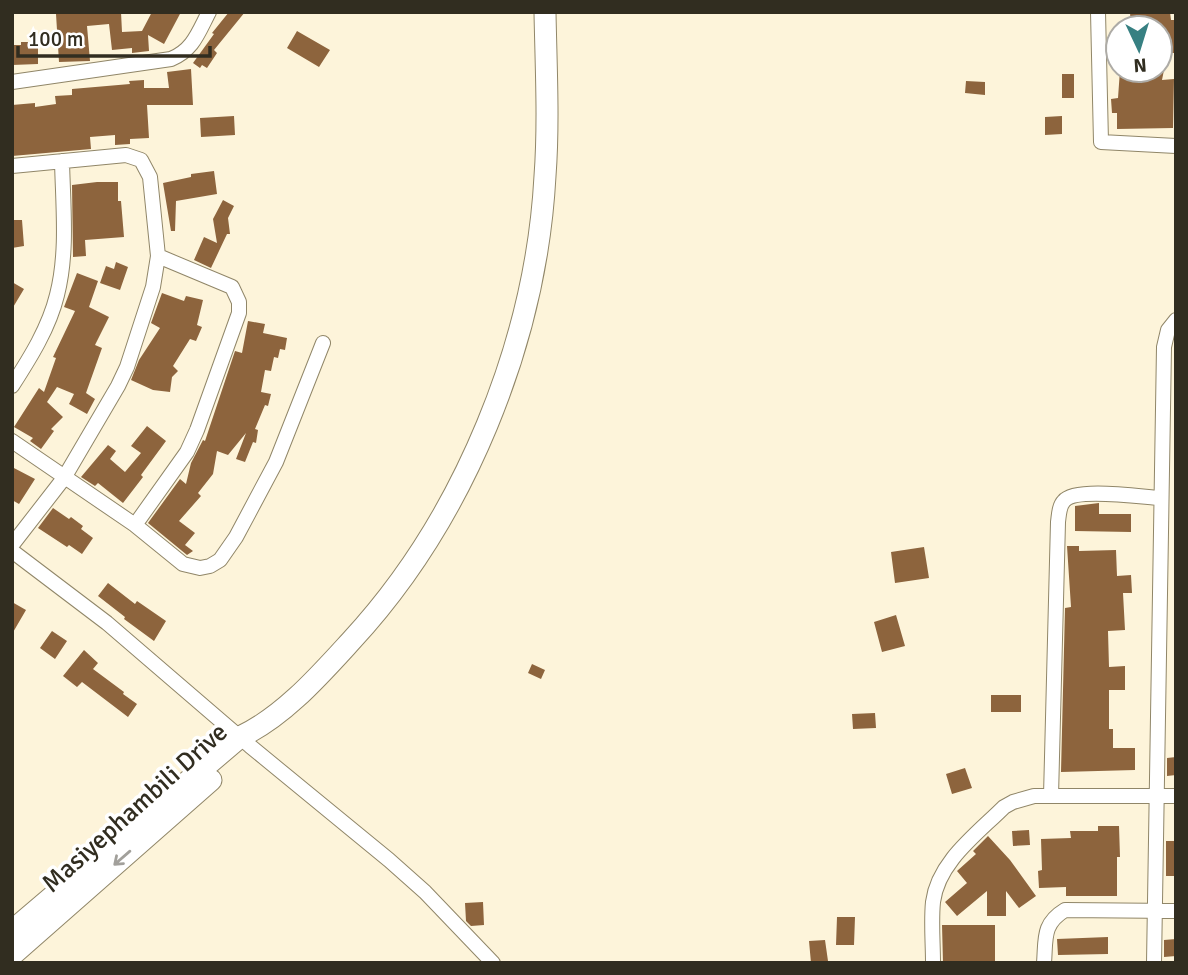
<svg xmlns="http://www.w3.org/2000/svg" width="1188" height="975" viewBox="0 0 1188 975" font-family="Signika,sans-serif">
<style>
.building{fill:#8d643d}
.lines{fill:none;stroke-linecap:round;stroke-linejoin:round}
.street-casing{stroke:#908668;stroke-width:16}
.primary-casing{stroke:#908668;stroke-width:23}
.street{stroke:#fff;stroke-width:14}
.primary{stroke:#fff;stroke-width:21}
.oneway{stroke:#a2a09b}
.labels{text-anchor:middle;dominant-baseline:central;stroke-width:7;stroke-linejoin:round;paint-order:stroke}
.street-label{font-size:26px;fill:#312d20;stroke:#fff}
</style>
<rect width="100%" height="100%" fill="#fdf4da"/>
<path class="building" d="M73 12H121L122 32 142 31 152 12H181L164 44 148 35 149 51 132 53V48L112 50 109 24 87 26 90 61 59 62 56 14Z
M229 12H245L214 50 217 53 207 68 202 65 200 68 193 63 214 34 212 33Z
M1130 12H1170L1171 20H1176L1175 53H1160V28H1131Z
M297 31 330 50 319 67 287 48Z
M21 42H38V64L12 65V45H21Z
M191 69 193 105H147L149 138 130 139V144L115 145V135L90 137 91 149 12 156V105L35 103V107L56 104 55 96 72 95V89L130 84 129 81 144 80V88H169L167 72Z
M1120 70H1164L1162 80 1174 79 1173 128 1117 129V113H1112L1111 99 1118 98Z
M1062 74H1074V98H1062Z
M966 81 985 82V95L965 93Z
M234 116 235 135 201 137 200 118Z
M1062 116V134L1045 135V117Z
M214 171 217 194 176 201 175 231H171L163 183 191 177V174Z
M97 182H118V201H121L124 237 85 240 86 256 73 257 72 185Z
M223 200 234 206 228 218 230 234H227L211 268 194 260 204 237 217 243 213 219Z
M12 220H22L24 246 12 248Z
M116 262 128 267 120 290 100 283 106 266 114 269Z
M77 273 98 281 89 307 109 317 95 345 102 348 86 393 95 399 87 414 69 404 74 394 57 387 47 402 63 417 51 429 54 431 41 449 30 441 33 438 14 427 39 388 44 392 56 358 53 357 75 311 64 307Z
M12 282 24 289 12 309Z
M162 293 184 301 186 296 203 300 197 325 202 327 196 341 190 339 173 366 178 371 172 377 170 392 153 390 131 380 139 360 160 328 151 323Z
M248 321 265 324 263 333 287 338 285 350 280 349 278 358 274 357 271 371 265 370 261 392 271 394 268 406 265 405 255 429 258 430 256 443 253 442 245 462 236 459 246 433 228 455 217 451 213 474 198 493 201 496 179 521 195 533 185 545 193 551 187 555 148 523 180 479 186 484 191 463 203 440 205 441 235 351 242 353Z
M147 426 166 441 141 475 143 477 123 503 98 483 95 486 81 477 108 445 116 451 110 459 125 472 141 453 131 446Z
M12 467 35 479 19 504 12 500Z
M1099 503V514H1131V532L1075 531V506Z
M53 508 69 519 71 517 83 526 81 529 93 538 82 554 69 545 67 547 38 528Z
M1067 546H1079V551L1116 550 1117 576 1131 575 1132 593H1123L1125 630 1108 631 1109 667 1125 666V690H1109V729H1113V748H1135V770L1061 772 1065 608 1071 607Z
M924 547 929 578 895 583 891 552Z
M108 583 135 604 137 601 166 621 154 641 124 619 125 617 98 596Z
M12 602 26 610 12 634Z
M896 615 905 646 882 652 874 622Z
M52 631 67 641 55 659 40 648Z
M84 650 98 663 93 669 124 692 123 694 137 704 128 717 82 682 77 687 63 676Z
M532 664 545 670 541 679 528 673Z
M991 695H1021V712H991Z
M875 713 876 728 853 729 852 714Z
M1176 757V775L1167 776V758Z
M965 768 972 788 952 794 946 774Z
M1098 826H1119L1120 857H1117V896H1066V887L1039 888 1038 871 1042 870 1041 839 1071 838 1070 831H1098Z
M1029 830 1030 845 1013 846 1012 831Z
M988 836 1010 860 1036 896 1019 908 1006 891V916H987V891L957 916 945 902 967 883 957 871 976 854 973 851Z
M1166 841H1176V876H1166Z
M483 902 484 925 471 926 466 921 465 903Z
M837 917H855L854 945H836Z
M942 925H995V963H943Z
M1108 937V954L1058 955 1057 939Z
M1176 939V956L1164 957V940Z
M825 940 828 961 811 963 809 941Z"/>
<g class="lines">
<defs>
<path id="street" d="M1098 12 1101 142 1176 146
M12 82 171 59C193 50 198 33 209 12
M12 166 126 155 141 160 150 177 158 256 153 287 127 367 118 386 64 478 12 545
M12 386C30 358 49 328 57 295 68 252 63 206 62 161
M12 441 135 525 183 564 200 568 210 566 220 560 236 537 276 462 323 343
M135 525 187 452 197 430 239 313V302L232 287 158 256
M12 551 107 623 250 746 389 860 425 892 493 963
M1051 796 1058 522C1059 515 1059 506 1064 501 1075 487 1142 497 1161 498
M933 963C933 943 931 922 933 902 938 862 977 834 1004 807L1013 802 1034 796H1176
M1044 963C1046 939 1042 924 1065 910L1176 911
M1154 963 1164 347 1168 330 1176 320"/>
<path id="primary" d="M12 931 240 737C283 717 319 676 351 641 464 519 536 342 545 176 549 122 546 67 545 12
M12 955 211 780"/>
</defs>
<use href="#street" class="street-casing"/>
<use href="#primary" class="primary-casing"/>
<use href="#street" class="street"/>
<use href="#primary" class="primary"/>
</g>
<defs><path id="oneway-shaft" d="M-6 0H5M1.5-3L5.5 0L1.5 3" fill="none" stroke-width="1.6" stroke-linecap="round" stroke-linejoin="round" transform="scale(1.75)"/></defs>
<use class="oneway" href="#oneway-shaft" transform="translate(122 858) rotate(139)"/>
<g class="labels">
<g class="street-label">
<text transform="translate(135 808) rotate(-42)">Masiyephambili Drive</text>
</g>
</g>
<rect width="1188" height="975" fill="none" stroke="#312d20" stroke-width="28"/>
<g transform="translate(1139 49) rotate(176)"><circle r="33" fill="#ffffff" stroke="#adaba6" stroke-width="2"/>
<path d="M0-5L12 26L0 18L-12 26Z" fill="#378082"/>
<text y="-10" font-size="19" font-weight="bold" text-anchor="middle" fill="#312d20">N</text>
</g>
<path d="M18 46v10h192v-10" fill="none" stroke="#312d20" stroke-width="3.5"/>
<text x="28" y="46" font-size="21" fill="#312d20" stroke="#ffffff" stroke-width="5" paint-order="stroke">100 m</text>
</svg>
